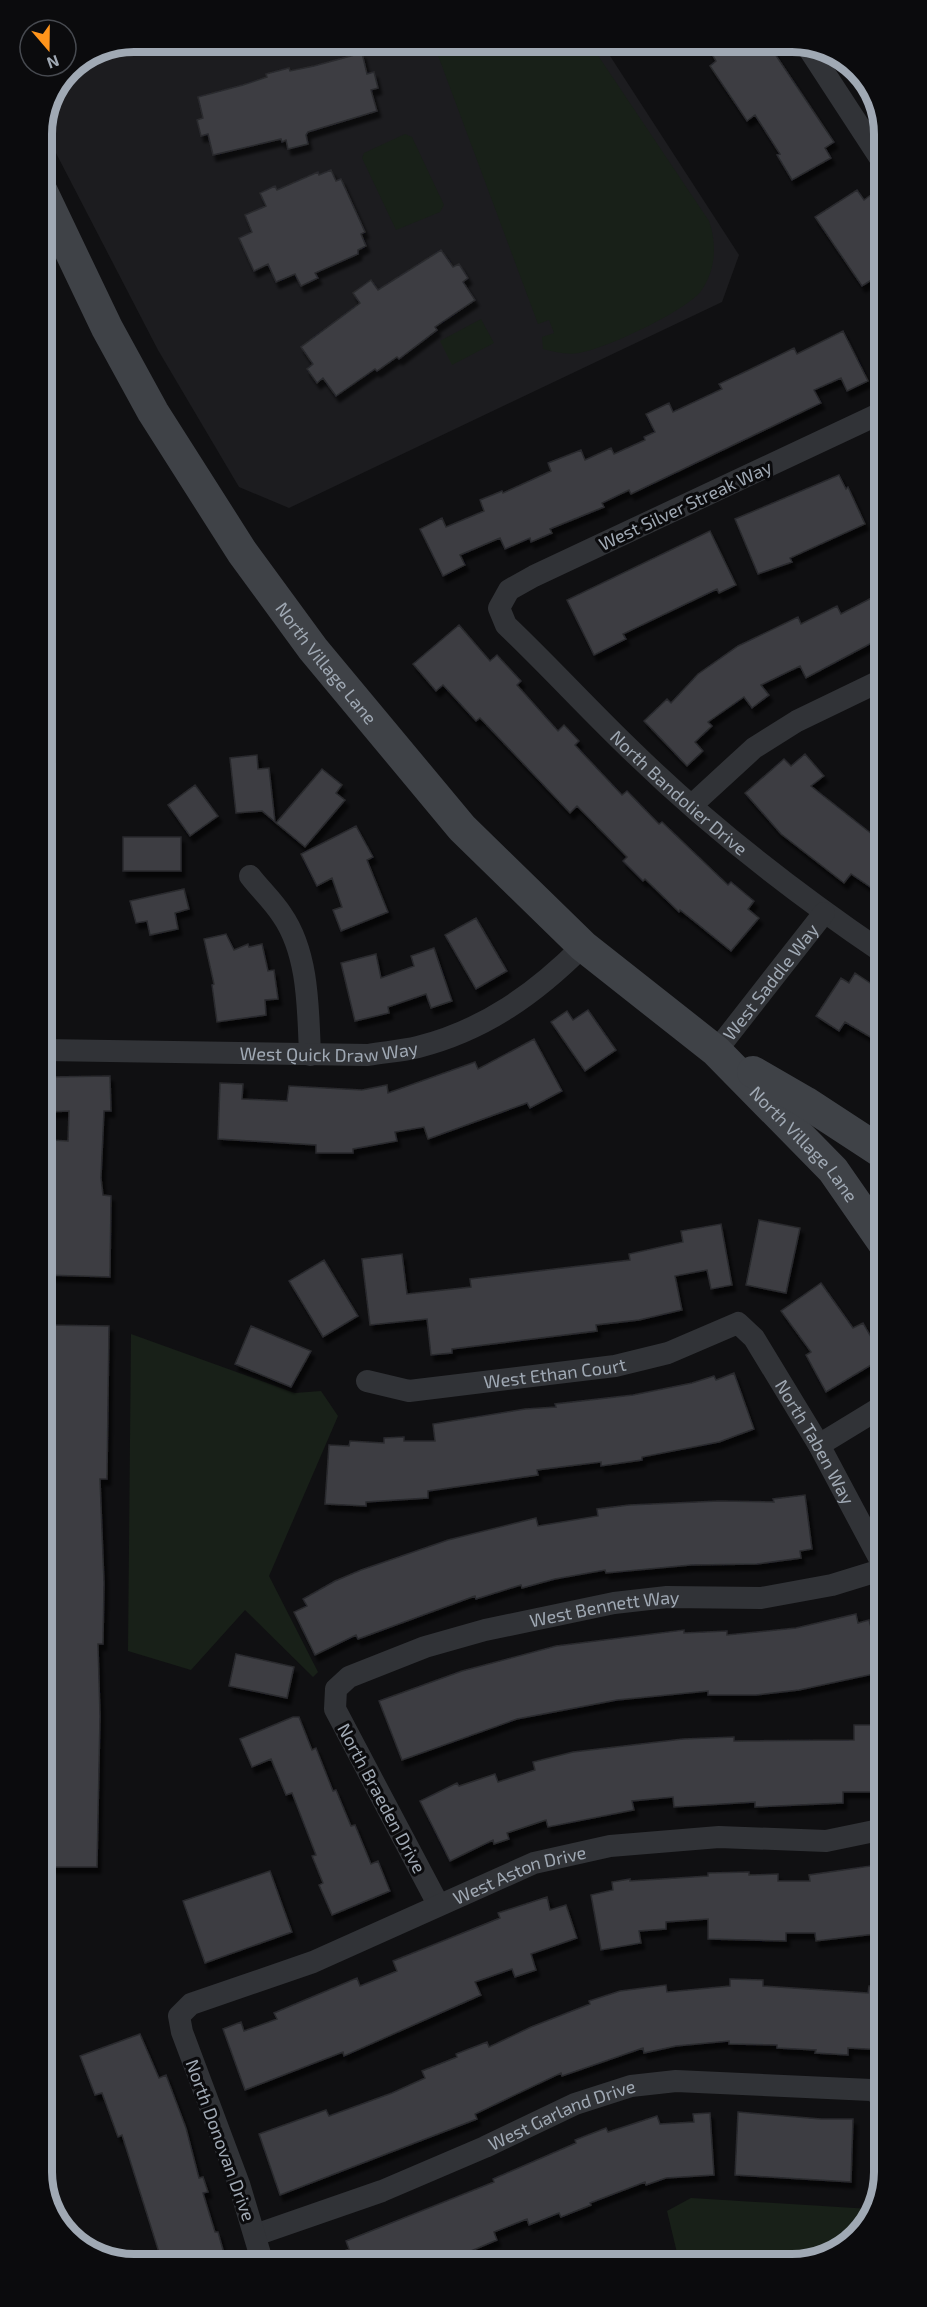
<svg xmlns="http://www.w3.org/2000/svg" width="927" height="2307" viewBox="0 0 927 2307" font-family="'Exo 2',sans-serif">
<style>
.built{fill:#1c1c1f}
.green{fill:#182018}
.building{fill:#3c3e42;stroke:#2a2a2e;stroke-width:1.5;filter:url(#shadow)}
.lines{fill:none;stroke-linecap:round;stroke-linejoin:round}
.street{stroke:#313337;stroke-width:22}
.secondary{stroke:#3f4247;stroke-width:32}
.labels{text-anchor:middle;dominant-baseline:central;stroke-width:6;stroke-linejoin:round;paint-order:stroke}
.street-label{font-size:18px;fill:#a0a9b4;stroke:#0b0b0d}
.rim{fill:none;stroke:#a0a9b4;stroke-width:8}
</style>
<defs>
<filter id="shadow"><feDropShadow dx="3.5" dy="6" stdDeviation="1.5" flood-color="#0009"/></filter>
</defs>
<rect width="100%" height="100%" fill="#101012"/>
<path class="built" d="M135 42H601L739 255 722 302 289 508 239 487 158 350 43 128 69 69Z"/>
<path class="green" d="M433 42H589L709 221C717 244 716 270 701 291 686 311 605 349 579 353 567 355 555 352 543 349L542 337 554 333 549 320 538 324Z
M405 134 412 137 444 205 440 212 396 230 362 158 364 153Z
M481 319 494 343 452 365 440 341Z
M131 1334 295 1393 321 1391 338 1416 269 1576 318 1672 313 1677 245 1610 191 1670 128 1651Z
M691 2198 871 2209 866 2228 822 2260 679 2261 667 2211Z"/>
<path class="building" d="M705 42H767L834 142 825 148 831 158 792 180 777 155 780 154 755 115 747 121 710 66 716 61Z
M362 53 367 74 374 72 378 88 371 90 377 111 308 132 306 135 308 144 288 149 286 140 282 142 281 139 213 155 208 134 201 136 197 120 203 118 198 97 243 85 267 77 266 74 289 68 290 71 314 66Z
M331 170 336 181 341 179 365 232 361 234 366 246 358 250V254L315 273 318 278 301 286 295 274 276 282 268 264 254 271 239 238 252 232 245 215 266 206 260 193 275 186 277 190 318 172 319 175Z
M857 190 864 200 872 194 880 206 881 274 862 286 815 217Z
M441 250 453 267 459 264 468 278 463 282 475 300 435 327 437 330 399 359 397 357 377 371 375 369 336 396 323 378 317 383 307 369 313 364 301 347 360 303 353 293 371 280 378 290Z
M843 331 868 381 847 391 841 378 814 390 821 403 631 494 629 490 602 503 604 507 550 529 552 533 531 542 530 538 505 549 500 538 460 555 465 565 443 576 420 529 442 518 446 527 484 511 480 500 502 491 503 493 551 471 548 463 581 450 585 460 611 448 614 454 645 440 644 437 655 432 646 414 669 403 673 412 722 389 719 384 751 369 794 348 797 354Z
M839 475 846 489 848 487 865 524 790 558 792 562 758 574 735 519Z
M710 531 736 585 719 593 717 589 623 634 626 639 594 655 567 600Z
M881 593V638L806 678 800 666 761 685 769 695 752 708 744 697 708 722 712 726 695 742 703 751 687 766 644 721 667 699 671 703 698 674 738 646 798 617 801 624 837 606 841 614Z
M459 625 490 661 497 655 521 681 517 685 558 731 564 725 579 741 575 745 622 795 627 791 659 824 662 822 728 885 731 882 754 901 748 909 759 918 731 951 680 910 679 912 645 879 643 881 623 861 627 857 577 806 570 813 480 718 476 721 443 685 436 691 413 664Z
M805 754 824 776 811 786 882 842V895L851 874 844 883 781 834 745 793 784 759 791 766Z
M257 755 258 769 269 768 275 822 262 811 236 813 230 758Z
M322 769 342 785 336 793 345 800 305 847 276 823Z
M195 785 218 816 190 836 168 805Z
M356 826 373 857 367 860 388 912 341 931 333 910 342 907 332 878 317 886 301 854Z
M123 837H181V871H123Z
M184 889 189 909 175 913 178 929 150 935 147 921 136 923 130 901Z
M476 918 507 971 476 989 445 935Z
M226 934 234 950 248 944 249 947 262 944 268 971 274 970 278 999 265 1000 266 1015 217 1022 212 985 214 984 204 939Z
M434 948 452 1001 431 1008 426 994 388 1007 389 1013 355 1021 341 963 376 954 381 978 414 966 411 956Z
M855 973 882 991V1044L845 1022 839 1031 816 1016 841 978 849 983Z
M588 1010 616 1050 585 1071 551 1022 567 1011 573 1020Z
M534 1039 562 1091 530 1108 527 1103 428 1139 424 1127 395 1132 397 1141 353 1149V1153H316V1145L218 1139 220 1083 243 1084 242 1099 287 1101 289 1086 362 1090 387 1085 388 1093 475 1062 478 1069Z
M110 1076 111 1111H104L101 1178 103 1195 111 1196 110 1277 45 1275 51 1140 68 1141 69 1111 48 1112V1077Z
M759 1220 800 1228 786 1293 746 1285Z
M721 1224 732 1285 711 1289 707 1270 675 1276 682 1310 639 1320 596 1325 597 1331 452 1349V1353L431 1355 427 1319 370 1325 362 1259 402 1254 407 1294 471 1287 470 1279 630 1260 629 1254 683 1242 681 1231Z
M324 1260 358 1316 323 1337 289 1281Z
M821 1283 853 1328 863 1323 883 1358 826 1392 806 1355 811 1352 781 1311Z
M45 1325 109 1326 107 1479H100L104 1583 103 1644H98L100 1716 97 1867H46Z
M251 1326 311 1351 291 1387 235 1364Z
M734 1373 754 1429 719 1442 642 1457V1460L601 1466V1462L537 1470 538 1475 428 1491V1498L366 1502V1506L325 1504 329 1445 349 1446 350 1441 384 1443V1438L404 1437V1441H435L433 1424 525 1409 556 1407 555 1404 633 1395 692 1383 714 1376 716 1380Z
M805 1495 812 1549 800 1551 801 1558 757 1564 691 1565 606 1573 605 1570 555 1579 522 1588 521 1585 476 1599 475 1596 358 1639 356 1635 315 1655 294 1612 307 1606 303 1599 335 1581 361 1570 448 1540 536 1518 538 1526 598 1516 597 1509 629 1505 719 1501 774 1502 773 1499Z
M856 1614 858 1623 869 1620 883 1672 799 1690 756 1695H708V1691L617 1700 517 1719 402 1760 379 1701 462 1671 556 1646 684 1630V1633L727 1631V1635L796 1628Z
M236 1654 294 1667 287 1698 229 1686Z
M293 1717H299L312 1750 316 1748 333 1791 336 1790 351 1826 355 1825 371 1864 378 1861 390 1891 332 1915 319 1885 323 1883 312 1856 316 1855 292 1793 286 1795 271 1759 252 1767 240 1739Z
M854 1725H884V1792H843V1803L755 1807V1802L674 1807 673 1797 632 1801 634 1810 548 1827 546 1820 507 1833 509 1839 494 1844 493 1840 450 1861 420 1801 457 1783 459 1786 495 1774 498 1782 535 1770 533 1762 573 1752 683 1739 734 1737V1741L854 1740Z
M884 1864V1933L816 1941 815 1933H786V1941L708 1939V1919L666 1922V1929L639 1931 641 1943 601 1950 591 1895 613 1890 612 1882 630 1879V1881L708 1876V1873L749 1872V1875L778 1874V1881H810L809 1875Z
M270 1871 292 1932 205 1963 183 1901Z
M547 1897 550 1910 566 1905 577 1938 531 1954 536 1970 515 1977 512 1969 475 1982 481 1995 344 2056 343 2052 245 2090 223 2029 241 2022 244 2031 277 2019 274 2013 357 1978 360 1986 397 1971 393 1961 500 1918 498 1913Z
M730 1979 763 1980V1986L868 1993 869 1986 885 1987V2050L848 2048V2055L815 2053 816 2050 777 2048V2045L729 2044V2041L676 2046 644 2053 643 2048 562 2076 561 2073 475 2114 477 2119 280 2195 259 2134 326 2110 329 2116 392 2093 425 2078 422 2071 457 2057 456 2054 487 2042 489 2047 531 2027 590 2004 589 2001 620 1991 666 1985 667 1992 730 1986Z
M140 2034 159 2078 166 2075 186 2128 199 2178 203 2177 208 2192 203 2193 215 2232H218L227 2264 163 2265 122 2135 118 2137 102 2093 95 2095 80 2056Z
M738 2112 821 2119H853L851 2182 735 2175Z
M710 2113 714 2175 666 2178 646 2185 645 2182 590 2203 591 2205 561 2217 559 2213 529 2225 527 2219 494 2232 497 2240 464 2254 467 2263 316 2264 349 2249 346 2241 494 2182 493 2179 576 2143 575 2140 606 2128 608 2132 657 2116 660 2124 694 2122 693 2114Z"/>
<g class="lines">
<g class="street">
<path d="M807 46 880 158"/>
<path id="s1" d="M881 413 534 576 509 590 499 608 506 625C550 667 591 712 634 753 710 827 795 893 882 952"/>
<path d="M692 805 754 748 797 721 882 680"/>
<path d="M250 876C260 889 273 901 282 915 309 954 308 1010 310 1055"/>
<path id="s2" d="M44 1050 368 1055C385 1052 402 1051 418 1047 485 1030 536 993 583 946"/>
<path id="s3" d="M716 1051 824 913"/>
<path id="s4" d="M367 1381 409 1391 615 1366 668 1353 738 1323 754 1338 819 1445 884 1567"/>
<path d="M819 1445 883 1406"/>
<path id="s5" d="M438 1904 335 1709 336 1689 349 1677 425 1647 485 1630 614 1603 667 1597 761 1598 832 1585 884 1569"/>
<path id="s6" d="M255 2235 382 2191 485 2147 575 2104 631 2086 676 2081 871 2090 885 2097"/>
<path id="s7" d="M263 2264 239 2184 182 2032 179 2016 191 2004 313 1962 534 1863 610 1846 719 1837 826 1841 884 1829"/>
</g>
<g class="secondary">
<path id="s8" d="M42 192 107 328 153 412 242 552 313 649 462 828 583 946 716 1051 833 1170 883 1242"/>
<path d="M753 1072 805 1102 883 1153"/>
</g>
</g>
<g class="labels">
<g class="street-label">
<text transform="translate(685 505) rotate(-25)">West Silver Streak Way</text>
<text stroke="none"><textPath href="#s8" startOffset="552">North Village Lane</textPath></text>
<text stroke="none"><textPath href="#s1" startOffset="692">North Bandolier Drive</textPath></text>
<text stroke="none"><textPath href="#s3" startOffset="88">West Saddle Way</textPath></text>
<text stroke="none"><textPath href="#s2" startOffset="285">West Quick Draw Way</textPath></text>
<text stroke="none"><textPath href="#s8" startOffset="1232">North Village Lane</textPath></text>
<text stroke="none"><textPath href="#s4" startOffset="190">West Ethan Court</textPath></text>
<text stroke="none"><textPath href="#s4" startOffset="524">North Taben Way</textPath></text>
<text stroke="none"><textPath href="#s5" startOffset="524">West Bennett Way</textPath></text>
<text transform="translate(382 1798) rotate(62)">North Braeden Drive</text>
<text stroke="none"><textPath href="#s7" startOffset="633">West Aston Drive</textPath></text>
<text stroke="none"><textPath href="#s6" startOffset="330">West Garland Drive</textPath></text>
<text transform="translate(221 2140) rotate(70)">North Donovan Drive</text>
</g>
</g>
<path d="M0 0H927V2307H0ZM134 52H792A82 82 0 0 1 874 134V2172A82 82 0 0 1 792 2254H134A82 82 0 0 1 52 2172V134A82 82 0 0 1 134 52Z" fill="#0b0b0d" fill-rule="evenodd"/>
<path class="rim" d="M134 52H792A82 82 0 0 1 874 134V2172A82 82 0 0 1 792 2254H134A82 82 0 0 1 52 2172V134A82 82 0 0 1 134 52Z"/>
<g transform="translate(48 48) rotate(160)"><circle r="28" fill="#0b0b0d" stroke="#474a50" stroke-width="1.5"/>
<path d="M0-4.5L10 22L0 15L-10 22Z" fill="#ff941b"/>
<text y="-9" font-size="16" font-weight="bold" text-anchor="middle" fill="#a0a9b4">N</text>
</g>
</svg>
